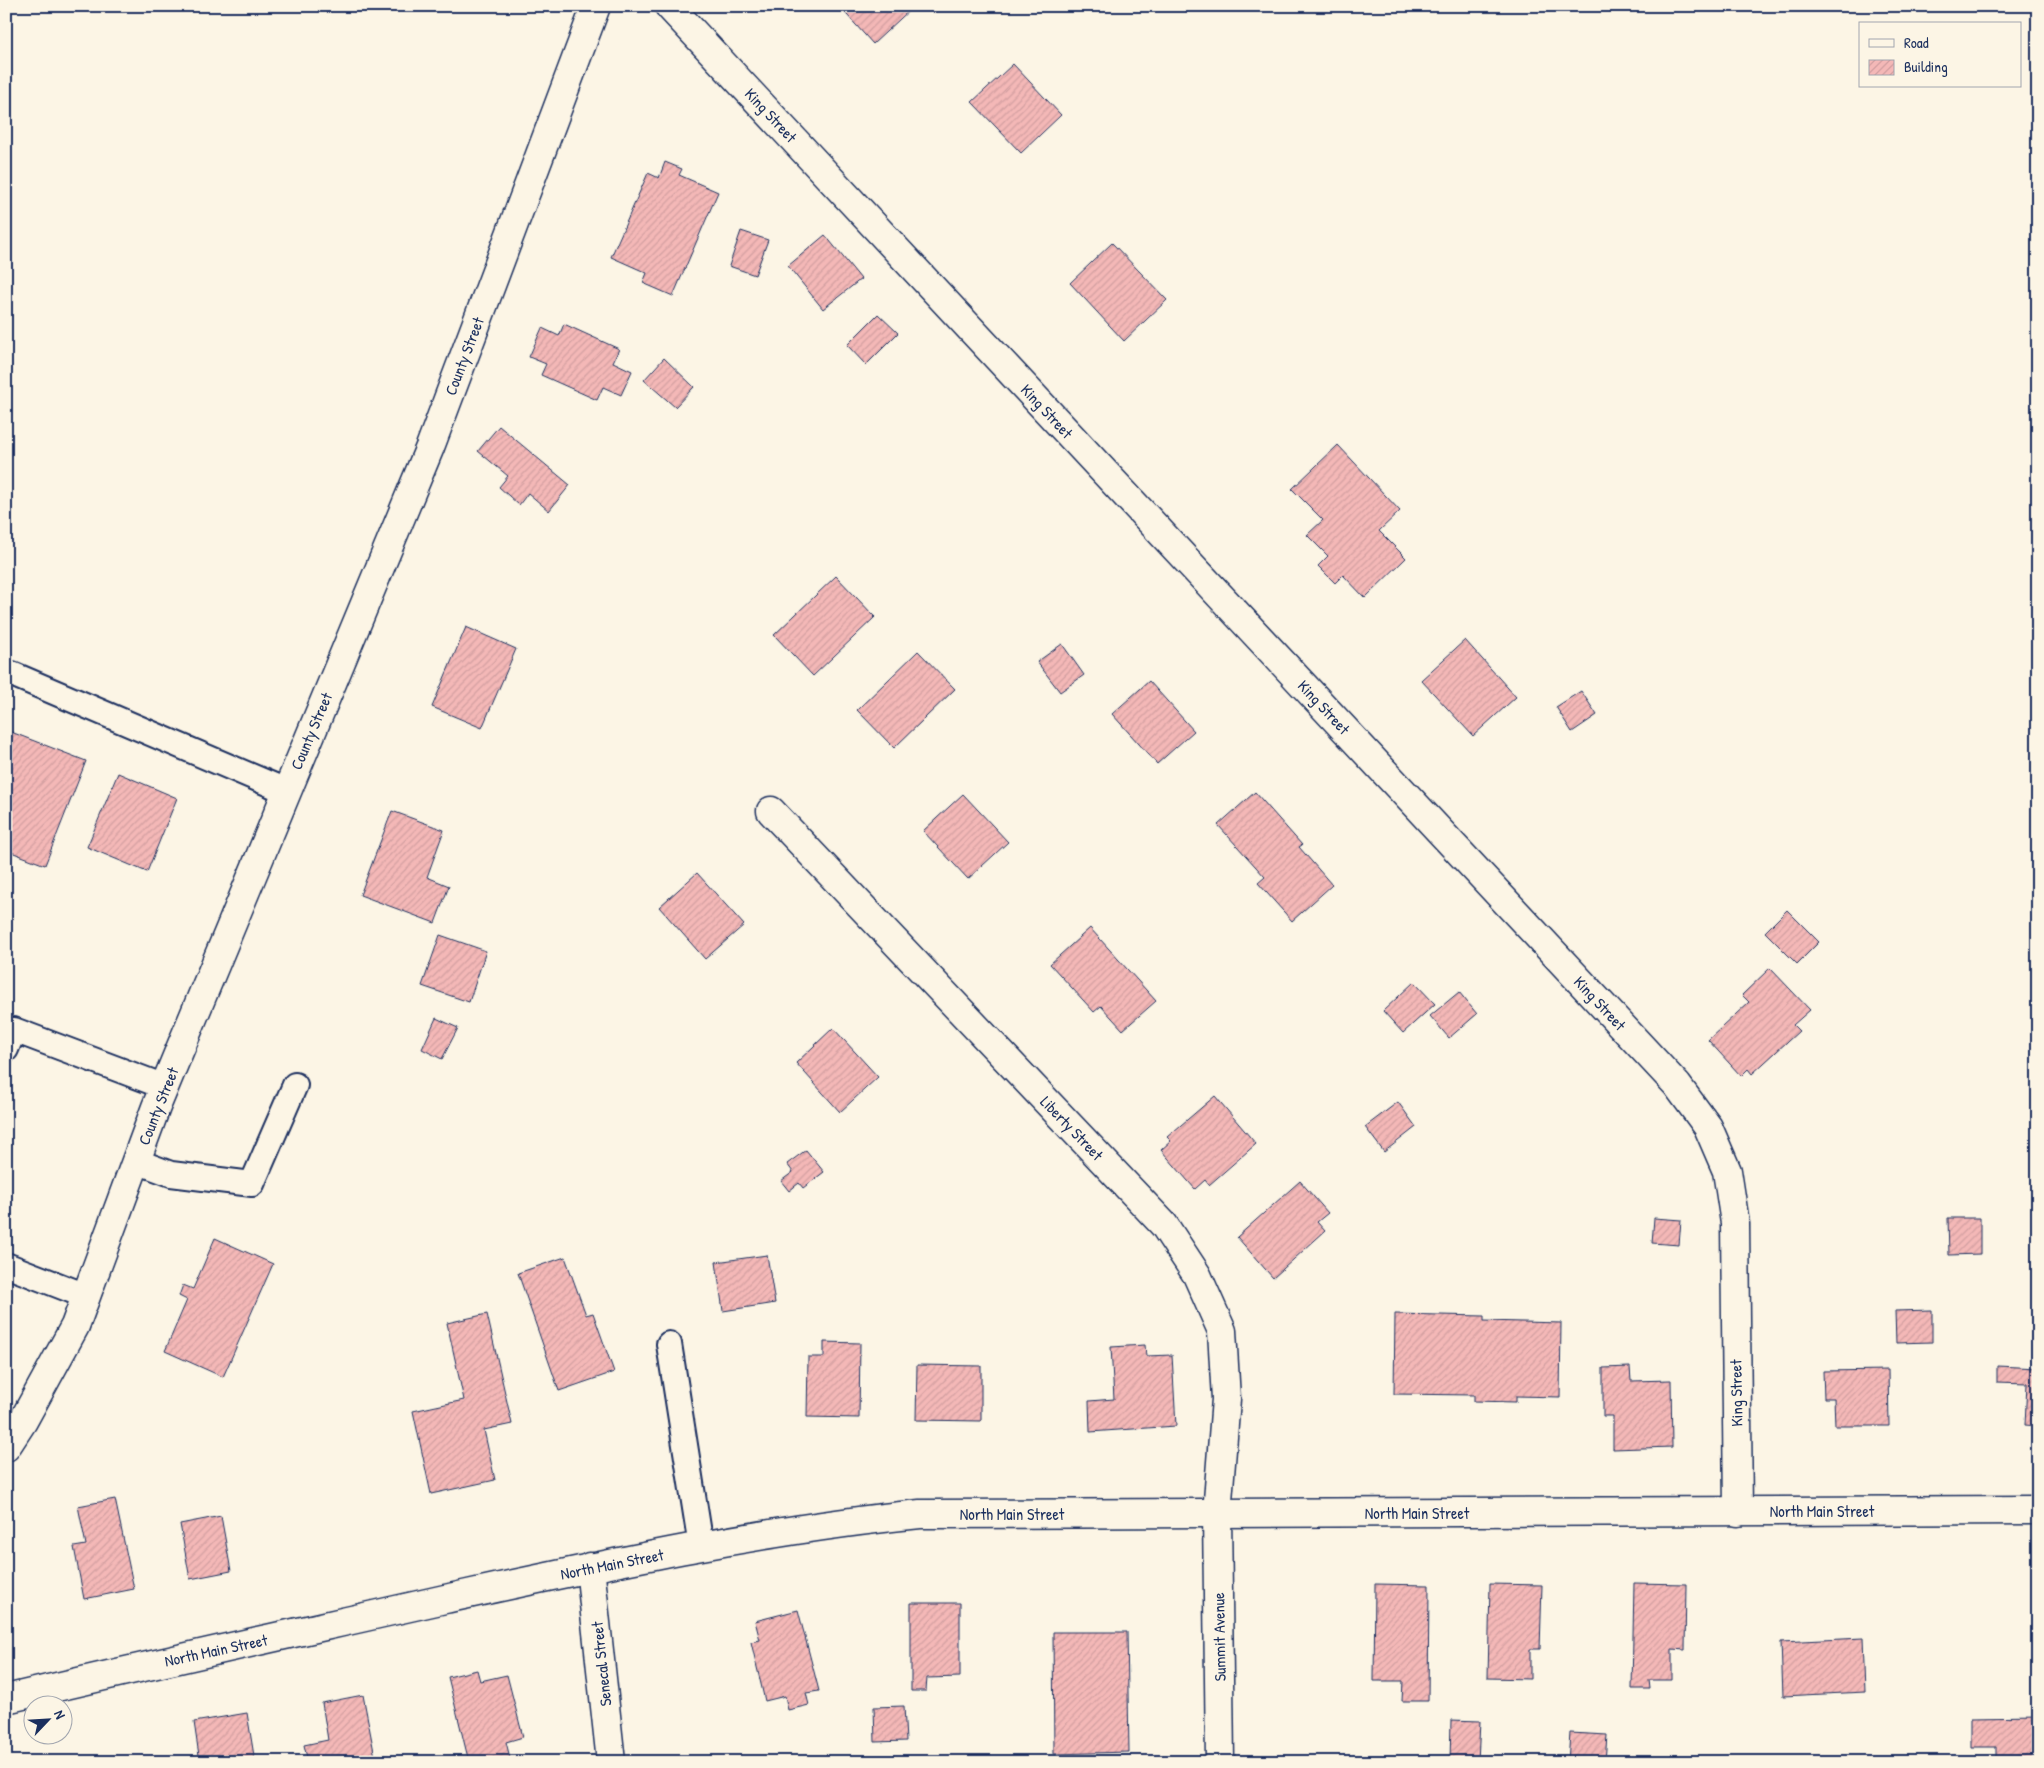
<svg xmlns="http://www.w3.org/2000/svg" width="2044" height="1768" viewBox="0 0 2044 1768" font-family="'Patrick Hand',sans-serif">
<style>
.building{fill:url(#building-hatch);stroke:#1b2f5e}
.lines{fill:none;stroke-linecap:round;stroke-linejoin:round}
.lane-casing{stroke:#1b2f5e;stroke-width:28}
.street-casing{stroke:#1b2f5e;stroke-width:31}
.secondary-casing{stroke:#1b2f5e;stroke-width:31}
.lane{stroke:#fcf5e5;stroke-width:24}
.street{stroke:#fcf5e5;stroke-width:28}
.secondary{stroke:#fcf5e5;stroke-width:28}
.labels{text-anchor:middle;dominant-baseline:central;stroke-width:4;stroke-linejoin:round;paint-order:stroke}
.street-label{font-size:16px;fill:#1b2f5e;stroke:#fcf5e5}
</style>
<defs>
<pattern id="building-hatch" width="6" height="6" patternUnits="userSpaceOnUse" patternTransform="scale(1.25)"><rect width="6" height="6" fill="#f4b8b7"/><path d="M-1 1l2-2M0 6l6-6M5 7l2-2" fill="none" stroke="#d19ea0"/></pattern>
</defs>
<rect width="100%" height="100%" fill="#fcf5e5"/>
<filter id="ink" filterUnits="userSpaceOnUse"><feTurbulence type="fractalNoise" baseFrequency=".02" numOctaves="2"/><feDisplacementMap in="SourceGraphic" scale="10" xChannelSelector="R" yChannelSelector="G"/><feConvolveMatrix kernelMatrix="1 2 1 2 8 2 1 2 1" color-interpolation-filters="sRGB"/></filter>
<g filter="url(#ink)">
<path class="building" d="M839 6H914L873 44Z
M1013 64 1061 115 1021 153 972 102Z
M665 162 682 169 679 175 718 192 673 296 643 283 647 273 611 257 648 173 659 178Z
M741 231 768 240 755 275 729 266Z
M825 235 861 279 823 309 788 266Z
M1112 243 1167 300 1124 341 1070 283Z
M878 314 898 333 866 365 847 345Z
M564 324 619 349 613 362 632 371 621 395 603 387 597 400 541 375 546 364 529 357 542 328 559 336Z
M664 358 694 387 675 407 644 380Z
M499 426 570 485 549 511 528 493 519 505 499 487 508 476 478 451Z
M1338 445 1400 511 1379 531 1406 558 1365 598 1343 575 1335 583 1318 566 1328 556 1307 535 1323 520 1292 489Z
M836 576 875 617 813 676 774 635Z
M466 627 516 649 482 728 432 707Z
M1465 640 1516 697 1473 736 1421 680Z
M1062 644 1084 675 1060 692 1037 662Z
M918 651 955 689 894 748 857 710Z
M1149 681 1194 731 1157 764 1112 714Z
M1581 691 1597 715 1572 732 1556 707Z
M6 730 86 761 45 865 6 850Z
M118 773 177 798 147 872 87 847Z
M1255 792 1302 845 1299 847 1332 885 1292 921 1258 883 1265 877 1218 825Z
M963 794 1008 842 968 879 923 831Z
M392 811 444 830 427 877 449 886 435 923 360 895Z
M697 873 744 925 705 959 659 907Z
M1787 910 1819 942 1797 964 1765 932Z
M1090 928 1156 1001 1123 1030 1101 1006 1094 1012 1050 964Z
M440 935 486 951 469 1002 422 986Z
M1770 968 1810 1010 1793 1025 1799 1031 1752 1074 1748 1069 1741 1076 1708 1040 1749 1002 1742 995Z
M1414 982 1435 1004 1403 1033 1383 1011Z
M1459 992 1477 1014 1449 1038 1430 1016Z
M436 1018 458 1028 442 1059 422 1049Z
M833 1028 878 1077 840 1112 796 1063Z
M1215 1096 1256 1144 1209 1185 1205 1180 1195 1189 1161 1150 1171 1141 1167 1137Z
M1398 1102 1416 1127 1384 1152 1365 1127Z
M806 1150 824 1172 803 1188 799 1183 789 1191 781 1181 793 1172 787 1164Z
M1300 1181 1328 1213 1317 1222 1325 1231 1273 1278 1237 1237Z
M1654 1218 1681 1220 1679 1245 1652 1243Z
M1948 1218H1980V1254L1949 1255Z
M215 1238 273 1264 223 1377 165 1351 187 1300 179 1296 183 1285 193 1289Z
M767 1255 775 1303 723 1311 716 1262Z
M565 1257 586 1315 593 1313 614 1372 559 1391 518 1273Z
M1932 1310V1342L1896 1343 1895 1311Z
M487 1314 512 1424 484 1430 495 1480 431 1494 413 1411 464 1400 447 1323Z
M1395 1314 1484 1316V1321L1561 1323 1560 1397 1516 1396V1402L1474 1401V1395L1394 1394Z
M824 1342 860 1343 859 1418 807 1417 808 1357H824Z
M1145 1345 1146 1356 1172 1355 1176 1426 1090 1432 1089 1401 1114 1399 1111 1347Z
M917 1365 981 1366V1421L916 1420Z
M1997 1366 2038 1368V1426L2025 1425 2027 1383 1997 1382Z
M1630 1367 1631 1381 1671 1380 1672 1447 1613 1449V1416H1603V1368Z
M1888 1370 1889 1426H1835L1834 1398H1824L1823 1371Z
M115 1499 134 1589 84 1599 74 1547 86 1545 78 1506Z
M221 1516 231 1571 190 1579 180 1524Z
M1634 1583 1686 1584 1685 1650 1672 1649V1680H1649L1650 1689H1632Z
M1375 1584 1429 1585 1428 1701H1402L1403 1681H1374Z
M1490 1584 1542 1585 1540 1649H1530V1679L1488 1678Z
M911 1603H960V1677L927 1678 926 1691H911Z
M798 1610 819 1691 806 1693 809 1705 788 1710 785 1696 765 1701 751 1642 760 1640 755 1621Z
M1053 1632H1127L1129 1752 1054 1754Z
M1863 1638 1865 1692 1783 1696 1781 1642Z
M477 1670 480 1681 507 1675 523 1737 506 1742 511 1762H469L448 1677Z
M363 1695 375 1757 354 1762H308L304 1745 328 1740 322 1703Z
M904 1706 906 1741 875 1742 874 1707Z
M247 1713 255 1762H200L194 1722Z
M2038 1717V1762H1996V1747H1971V1718Z
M1451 1720 1480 1721 1478 1762H1450Z
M1570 1733 1607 1735 1605 1762H1568Z"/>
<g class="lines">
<defs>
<path id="lane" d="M12 674 286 791
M6 1049 14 1030 165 1087
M136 1161 171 1174 252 1184 295 1085
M6 1265 86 1296
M669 1344 701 1546"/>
<path id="street" d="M669 6 1677 1085 1708 1127 1727 1171 1735 1223 1738 1512
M771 811 1164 1225 1197 1275 1222 1331 1226 1399 1217 1513 1220 1762
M590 1567 611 1762"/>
<path id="secondary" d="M6 1447 23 1421 75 1326 156 1107 430 447 596 6
M6 1699C152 1664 299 1632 445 1599 602 1565 760 1530 920 1514L2038 1510"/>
</defs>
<use href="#lane" class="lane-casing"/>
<use href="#street" class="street-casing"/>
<use href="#secondary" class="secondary-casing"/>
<use href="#lane" class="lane"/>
<use href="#street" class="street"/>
<use href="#secondary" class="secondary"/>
</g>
</g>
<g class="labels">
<g class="street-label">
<text transform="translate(771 115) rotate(47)">King Street</text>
<text transform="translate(464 356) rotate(-69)">County Street</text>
<text transform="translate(1047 411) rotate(47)">King Street</text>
<text transform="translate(1324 707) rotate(47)">King Street</text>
<text transform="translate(311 731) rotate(-67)">County Street</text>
<text transform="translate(1600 1003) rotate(47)">King Street</text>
<text transform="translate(158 1106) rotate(-68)">County Street</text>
<text transform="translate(1072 1128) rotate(46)">Liberty Street</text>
<text transform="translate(1736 1393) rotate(-91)">King Street</text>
<text x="1822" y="1511">North Main Street</text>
<text x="1417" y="1513">North Main Street</text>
<text x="1012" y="1514">North Main Street</text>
<text transform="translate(612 1564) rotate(-11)">North Main Street</text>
<text transform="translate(1219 1637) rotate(-91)">Summit Avenue</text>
<text transform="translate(216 1650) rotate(-12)">North Main Street</text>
<text transform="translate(601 1664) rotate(-96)">Senecal Street</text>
</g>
</g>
<rect width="2044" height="1768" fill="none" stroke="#fcf5e5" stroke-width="25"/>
<rect x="12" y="12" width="2019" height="1743" fill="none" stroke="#1b2f5e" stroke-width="2" filter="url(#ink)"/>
<rect x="1859" y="22" width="162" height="65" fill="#fcf5e5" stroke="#a2a6af"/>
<rect x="1869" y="39" width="25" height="8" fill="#fcf5e5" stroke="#a2a6af"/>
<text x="1904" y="48" font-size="15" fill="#1b2f5e">Road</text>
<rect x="1869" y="60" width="25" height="15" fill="url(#building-hatch)" stroke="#a2a6af"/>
<text x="1904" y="72" font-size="15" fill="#1b2f5e">Building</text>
<g transform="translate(48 1720) rotate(65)"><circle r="24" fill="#fcf5e5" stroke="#a2a6af"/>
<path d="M0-4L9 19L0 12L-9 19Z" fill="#1b2f5e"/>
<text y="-8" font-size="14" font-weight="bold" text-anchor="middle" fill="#1b2f5e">N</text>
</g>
</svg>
